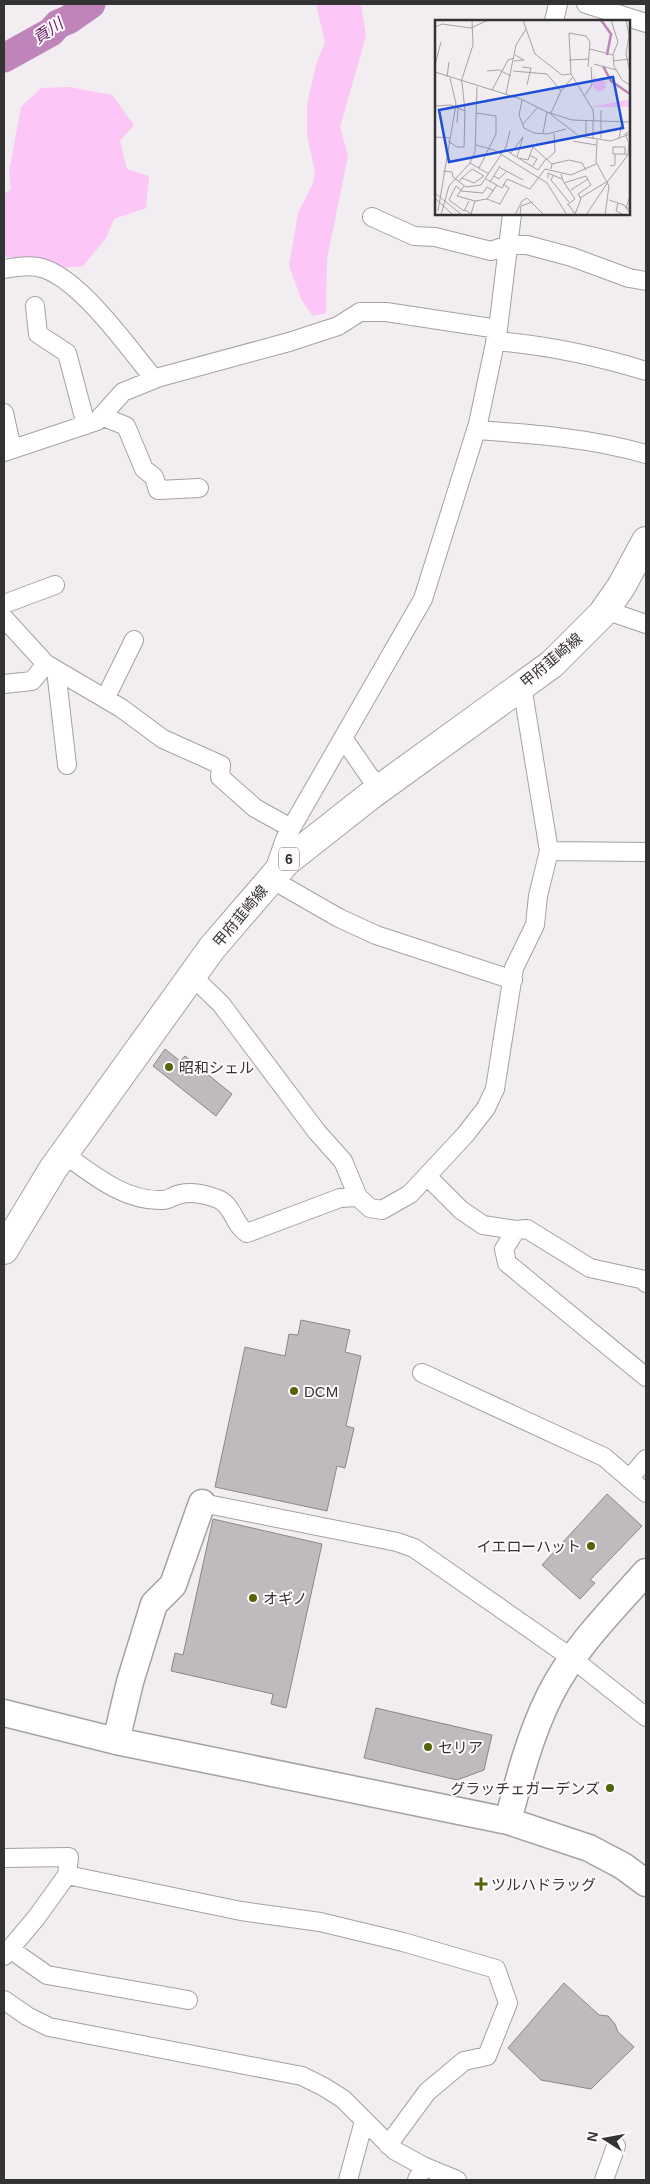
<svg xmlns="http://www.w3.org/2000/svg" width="650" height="2184" viewBox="0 0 650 2184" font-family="Arial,'Noto Sans JP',sans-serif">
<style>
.green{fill:#fcc6f6}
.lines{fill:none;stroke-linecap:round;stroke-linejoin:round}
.river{stroke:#bf84b9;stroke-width:29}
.building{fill:#bebabd;stroke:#8a878a}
.street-casing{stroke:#a4a1a4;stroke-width:20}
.secondary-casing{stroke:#a4a1a4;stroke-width:29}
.primary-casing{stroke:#a4a1a4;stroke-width:30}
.street{stroke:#fff;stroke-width:18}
.secondary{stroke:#fff;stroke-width:26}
.primary{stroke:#fff;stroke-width:28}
.poi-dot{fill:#54640b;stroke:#fefafd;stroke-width:2}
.labels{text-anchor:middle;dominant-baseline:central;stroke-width:4;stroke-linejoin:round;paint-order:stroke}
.shield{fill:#fefafd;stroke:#716f70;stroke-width:1}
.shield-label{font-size:14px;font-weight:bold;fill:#343334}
.street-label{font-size:15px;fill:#343334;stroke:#fefafd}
.poi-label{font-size:15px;fill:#343334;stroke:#fefafd;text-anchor:start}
.water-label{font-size:16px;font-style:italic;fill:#692365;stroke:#fefafd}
.inset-river{fill:none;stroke:#bf84b9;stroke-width:2.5}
.inset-road{fill:none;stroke:#a5a3a5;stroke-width:1}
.view{fill:#1d4ed8;fill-opacity:0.15;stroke:#1d4ed8;stroke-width:2.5}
.inset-edge{fill:none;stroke:#343334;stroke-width:2.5}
</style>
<rect width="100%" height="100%" fill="#f1edf0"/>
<path class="green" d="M316 4H361L366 36 340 127 348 156 327 259 326 313 313 316 302 301 289 266 298 213 313 183 315 172 307 136V104L316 65 325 42Z
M69 87 112 95 134 125 120 141 127 169 149 176 146 208 114 219 106 238 83 266 62 268 4 256V194L11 189 9 172 21 107 41 88Z"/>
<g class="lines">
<path class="river" d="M4 58 51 32 58 24 68 20 91 4"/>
</g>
<path class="building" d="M165 1049 180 1061 185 1056 232 1094 216 1116 153 1066Z
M301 1320 350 1330 345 1352 361 1356 346 1426 354 1428 345 1468 337 1466 327 1511 215 1487 245 1347 285 1356 289 1334 298 1335Z
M607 1494 642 1526 590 1580 595 1583 580 1599 542 1565Z
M213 1519 322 1544 286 1708 271 1704 273 1694 171 1671 175 1653 183 1655Z
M376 1708 492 1735 484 1770 457 1780 364 1758Z
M564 1983 599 2015 608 2016 615 2024 618 2032 634 2047 591 2089 541 2080 508 2048Z"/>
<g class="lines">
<defs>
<path id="street" d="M586 4 646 23
M554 21 558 4
M512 214 498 329 478 424 423 599 285 839 271 879 339 918 376 935 513 980
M372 217 414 236 435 237 491 251 508 245H527L572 257 629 278 646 281
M4 269C18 267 31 264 45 269 82 282 129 348 154 379
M35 306 38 334 67 353 86 425
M495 341C546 345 597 356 646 371
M4 413 12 449
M101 416 126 426 144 469 154 477 158 490 199 488
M476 430C533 434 591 438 646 454
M4 452 97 421 123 392 160 377 289 342 338 326 360 312H386L498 329
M4 604 55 585
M605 610 646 624
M4 618 46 664 121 708 163 739 221 765 220 777 255 808 291 828
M56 670 67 765
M4 684 32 681 46 664
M105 699 134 640
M343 738 379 790
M549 851 646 852
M192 976 221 1004 317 1132 343 1161 358 1197
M64 1154C92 1174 125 1202 163 1200 169 1200 174 1195 181 1194 192 1191 208 1195 218 1199 233 1205 234 1225 247 1233L340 1198 358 1197 370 1208 382 1210 410 1194 465 1135 486 1108 495 1089 514 968 535 925 538 896 549 851 522 686
M427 1176 461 1210 483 1225 516 1230
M646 1283 645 1280 590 1268 527 1229 516 1230 504 1249 507 1263 646 1377
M422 1373 604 1457 646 1493
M629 1479 646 1459
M202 1503 397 1542 414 1548 573 1659 646 1717
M4 1858 69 1857 67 1875
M10 1949 47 1975 188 2000
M4 1956 36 1918 67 1875 241 1911 320 1922 403 1942 496 1969 508 2003 487 2056 464 2061 427 2092 388 2145
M4 2000 27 2016 49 2027 302 2076 324 2087 343 2099 394 2150 423 2166 457 2180
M348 2180 364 2121
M417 2180 423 2166
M604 2180 616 2146"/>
<path id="secondary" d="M4 1713 116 1741 508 1821 589 1848 623 1866 646 1883
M116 1741 130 1682 154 1604 173 1585 202 1503
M508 1821C519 1778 530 1735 550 1695 573 1649 612 1610 646 1572"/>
<path id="primary" d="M4 1250 53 1169 212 948 286 862 371 795 552 664 602 614 621 587 646 541"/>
</defs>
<use href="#street" class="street-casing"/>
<use href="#secondary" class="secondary-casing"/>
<use href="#primary" class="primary-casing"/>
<use href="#street" class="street"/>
<use href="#secondary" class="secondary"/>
<use href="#primary" class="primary"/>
</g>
<g class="poi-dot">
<circle cx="169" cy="1067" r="5"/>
<circle cx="294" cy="1391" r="5"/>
<circle cx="591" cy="1546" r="5"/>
<circle cx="253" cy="1598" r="5"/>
<circle cx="428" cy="1747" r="5"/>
<circle cx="610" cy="1788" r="5"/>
<path d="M478.5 1876.5h5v5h5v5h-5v5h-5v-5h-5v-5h5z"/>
</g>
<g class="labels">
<rect class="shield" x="279" y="847.5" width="20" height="23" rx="4"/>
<g class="shield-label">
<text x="289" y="859">6</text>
</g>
<g class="street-label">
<text transform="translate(551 660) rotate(-40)">甲府韮崎線</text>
<text transform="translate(240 916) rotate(-50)">甲府韮崎線</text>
</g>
<g class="poi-label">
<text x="179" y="1067">昭和シェル</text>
<text x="304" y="1391">DCM</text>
<text x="581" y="1546" text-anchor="end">イエローハット</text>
<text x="263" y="1598">オギノ</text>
<text x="438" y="1747">セリア</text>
<text x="600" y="1788" text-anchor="end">グラッチェガーデンズ</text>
<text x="491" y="1884">ツルハドラッグ</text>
</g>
<g class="water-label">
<text transform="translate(48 31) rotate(-34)">貢川</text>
</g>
</g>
<g transform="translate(435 20)">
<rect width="195" height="195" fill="#f1edf0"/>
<path d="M158 55 163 60 171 61 170 69 163 72 158 67ZM190 80 195 81V87H157Z" fill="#fcc6f6"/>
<path class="inset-river" d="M166 0 176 14 172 35M168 46 176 61 195 74"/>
<path class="inset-road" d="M88 0 100 34 127 55 136 54 158 90 159 101M176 0 183 22 178 34 179 46 187 60 195 65M191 0 194 15 191 34 195 52M0 7 7 4 36 8 53 0M155 29 178 35M134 40 154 39M79 41 89 40 80 35M178 41 195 39M159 44 181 50M0 45 6 22M87 47 96 48 92 65M52 51 64 50 76 56M78 51 112 54 126 71M0 52 86 79 114 93 144 116 176 121 195 114M136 54 134 13 151 16 155 22 153 47M12 57 14 42M26 62 38 25 37 0M27 62 30 91M57 70 73 40 79 38M71 74 81 25 91 9M150 75 157 65 156 47M87 80 84 95 89 108 99 113 112 114 131 109M0 86 16 85 30 91 29 127H22L13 121M166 90V118M41 93 61 96V114L44 148M116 93 126 71 138 57M151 101V118M22 103 23 88M88 104 103 87M108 113 112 92 137 100 195 102M0 117 15 118M158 119V101M184 119 187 101M162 120 161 142 174 166 170 195M138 121 161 125M41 125 59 130 112 163 132 195M70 130 103 150 111 139M76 133 88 117 82 137M190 134V127H178V134H190L193 135M94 135 102 139 97 147M84 138 93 140 98 127 117 144 116 149M111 140 120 132 119 113M35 143 54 154M117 144 134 140 147 143 151 150M175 146 180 145V134M64 147 88 160M8 151 17 152 18 157 31 167 46 165 71 127 75 111M126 154 128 161 140 179 132 185M59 156 64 159 72 151M118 156 116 160 134 182M113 158V153L127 159M51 159 67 168 72 159 95 169 110 149 136 155 161 144M173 161 193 135 194 123 190 114 195 111M24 162 26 159 37 149 49 156 39 163 27 158M55 162 65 146M129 163 151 156 156 165 143 174 146 179 140 194 133 184M29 166 22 176 40 181 52 179 62 165M26 170 21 166 14 180 29 191 34 181M136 170 153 159M26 171 48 173 52 167 59 171M0 173 27 195M195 176 191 188H195M0 178 18 195M145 178 173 161M52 179 65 184 74 168 68 164M174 180 189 185 195 193M183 183 181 191 189 195M30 190 36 194 40 181M3 191 21 84 15 58M6 195 14 166 35 143 40 132 42 67M80 195 87 181 92 178 109 195M85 195 86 186 98 182M151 195 173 162"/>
<path class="view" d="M178 57 188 108 14 142 4 90Z"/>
<rect width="195" height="195" class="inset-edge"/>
</g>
<rect width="650" height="2184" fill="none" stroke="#343334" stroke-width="10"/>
<g transform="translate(605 2139) rotate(281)" stroke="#fefafd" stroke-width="4" paint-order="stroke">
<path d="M0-4L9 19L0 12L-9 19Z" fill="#343334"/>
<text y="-8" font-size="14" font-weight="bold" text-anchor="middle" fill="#343334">N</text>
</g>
</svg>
